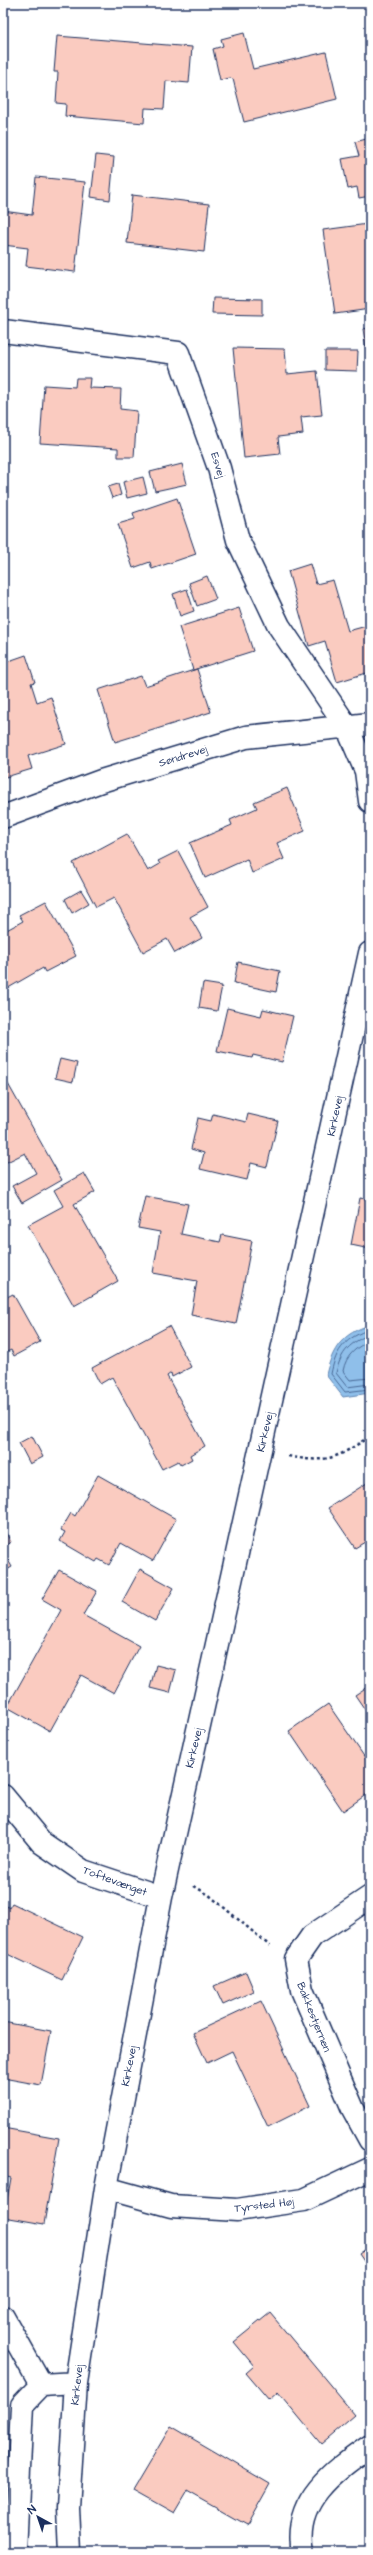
<svg xmlns="http://www.w3.org/2000/svg" width="373" height="2555" viewBox="0 0 373 2555" font-family="'Architects Daughter',sans-serif">
<style>
.water{fill:#8fbfea;stroke:#6185b2}
.lines{fill:none;stroke-linecap:round;stroke-linejoin:round}
.shore{stroke:#496996;stroke-width:1}
.building{fill:#facbc0;stroke:#1b2f5e}
.minor-casing{stroke:#1b2f5e;stroke-width:25}
.path{stroke:#1b2f5e;stroke-width:2.5;stroke-dasharray:3 3;stroke-linecap:butt}
.minor{stroke:#fff;stroke-width:22}
.labels{text-anchor:middle;dominant-baseline:central;stroke-width:3;stroke-linejoin:round;paint-order:stroke}
.street-label{font-size:11px;fill:#1b2f5e;stroke:#fff}
</style>
<rect width="100%" height="100%" fill="#fff"/>
<filter id="ink" filterUnits="userSpaceOnUse"><feTurbulence type="fractalNoise" baseFrequency=".025" numOctaves="2"/><feDisplacementMap in="SourceGraphic" scale="8" xChannelSelector="R" yChannelSelector="G"/><feConvolveMatrix kernelMatrix="1 2 1 2 8 2 1 2 1" color-interpolation-filters="sRGB"/></filter>
<g filter="url(#ink)">
<path class="water" d="M370 1325V1393L343 1397 326 1375C332 1348 343 1333 370 1325Z"/>
<g class="lines">
<path class="shore" d="M370 1329C346 1338 336 1348 331 1374L345 1392 370 1389
M370 1334C350 1343 341 1351 336 1373L347 1387 370 1384
M370 1341C356 1347 346 1355 343 1371L350 1380 370 1378"/>
</g>
<path class="building" d="M244 33 253 69 326 52 337 99 244 122 233 79 230 78 220 80 213 49 223 46 221 39Z
M57 36 192 47 189 83 166 81 164 109 145 108 144 123 65 116 66 104 56 103 58 72H54Z
M370 138V196L359 198 357 187 348 189 342 159 359 156 355 142Z
M96 155 114 157 110 200 91 197Z
M36 177 85 182 75 272 26 266 28 248 3 245V211L32 215Z
M132 195 209 204 204 252 127 243Z
M368 224 370 309 335 314 323 230Z
M213 298 262 299V315L212 314Z
M370 328V347L366 348 363 329Z
M233 348 285 349 287 374 317 371 322 415 301 417 303 434 278 437 280 454 244 458Z
M325 351H358L357 371 325 370Z
M76 378H90L89 388 121 389 120 409 137 411 134 457H118V448L40 443 44 385 75 387Z
M182 464 187 484 155 491 150 472Z
M143 477 147 493 127 498 123 482Z
M118 484 121 495 112 498 108 487Z
M177 498 196 554 152 569 150 562 133 568 118 524 135 519 133 513Z
M310 564 316 584 333 580 348 631 370 625V672L337 682 325 641 309 646 288 571Z
M207 576 216 599 197 606 189 583Z
M187 589 194 611 180 616 173 594Z
M239 608 253 651 193 670 179 627Z
M26 655 35 682 31 683 37 702 51 697 66 744 28 756 32 769 6 777 3 769V663Z
M197 669 211 712 115 742 98 690 141 676 145 686Z
M287 788 305 831 277 843 284 859 252 873 247 859 205 878 190 843 232 825 230 820 257 808 254 802Z
M127 834 148 871 160 864 158 861 178 851 208 907 190 917 202 938 175 953 167 939 143 952 114 898 96 907 73 863Z
M81 890 89 903 72 913 65 899Z
M46 901 76 956 45 972 43 968 3 991V932L23 921 19 915Z
M238 962 280 971 276 992 234 983Z
M203 983 222 986 217 1011 199 1008Z
M227 1008 261 1016 263 1009 293 1016 282 1062 253 1055 252 1058 217 1051Z
M60 1059 77 1063 73 1082 55 1078Z
M3 1075 62 1180 22 1203 12 1186 36 1173 25 1153 3 1164Z
M213 1114 246 1122 248 1114 278 1121 267 1167 251 1163 247 1180 200 1169 204 1153 191 1149 198 1118 211 1121Z
M84 1173 95 1192 74 1204 118 1281 74 1306 28 1225 63 1206 54 1190Z
M145 1196 188 1204 181 1234 220 1242 222 1235 252 1241 236 1324 191 1315 197 1281 153 1273 160 1232 138 1228Z
M360 1198 370 1200V1249L351 1245Z
M13 1294 40 1342 14 1356 11 1350 3 1354V1299Z
M169 1326 191 1367 172 1377 171 1373 167 1376 205 1446 190 1455 192 1459 181 1465 178 1461 162 1469 112 1377 100 1384 92 1368Z
M32 1436 43 1457 30 1464 19 1443Z
M98 1475 176 1519 153 1561 121 1543 109 1565 98 1559 96 1562 60 1541 65 1532 61 1530 71 1513 75 1516Z
M370 1481V1539L355 1548 328 1508Z
M3 1528 11 1542 3 1547Z
M3 1551 12 1567 3 1572Z
M140 1569 174 1588 155 1621 122 1602Z
M59 1570 97 1591 83 1615 139 1646 114 1693 81 1675 50 1731 7 1707 61 1610 42 1599Z
M156 1665 176 1670 170 1693 150 1688Z
M370 1685V1717L355 1695Z
M328 1704 370 1765V1792L343 1811 289 1731Z
M3 1903 9 1908 12 1903 83 1937 62 1980 3 1952Z
M246 1972 254 1991 223 2005 214 1986Z
M261 2001 310 2106 268 2127 232 2051 207 2063 193 2033Z
M3 2022 51 2031 41 2085 3 2078Z
M3 2128 59 2138 44 2224 4 2217 11 2178 3 2176Z
M370 2246V2270L359 2254Z
M270 2313 355 2415 321 2444 278 2392 269 2400 246 2373 254 2366 234 2342Z
M171 2426 270 2484 247 2525 187 2491 174 2513 133 2490Z"/>
<g class="lines">
<defs>
<path id="minor" d="M3 331 178 353 219 468 238 540 279 626 347 727 366 771 370 801
M3 817 101 781 246 737 370 724
M3 1796 42 1843 83 1871 161 1897
M370 1897 312 1936 296 1959 302 1990 353 2109 370 2140
M106 2188 171 2206 237 2210 304 2200 370 2169
M3 2317 41 2385
M15 2552 22 2405 41 2385 76 2383
M70 2552 68 2507 76 2383 106 2188 161 1897 370 953
M302 2552C292 2501 334 2471 370 2446"/>
</defs>
<use href="#minor" class="minor-casing"/>
<path class="path" d="M288 1456C327 1464 338 1458 370 1436
M194 1886 209 1895 270 1946"/>
<use href="#minor" class="minor"/>
</g>
</g>
<g class="labels">
<g class="street-label">
<text transform="translate(218 465) rotate(73)">Esvej</text>
<text transform="translate(183 756) rotate(-17)">Søndrevej</text>
<text transform="translate(335 1116) rotate(-78)">Kirkevej</text>
<text transform="translate(265 1432) rotate(-77)">Kirkevej</text>
<text transform="translate(194 1748) rotate(-77)">Kirkevej</text>
<text transform="translate(115 1881) rotate(20)">Toftevænget</text>
<text transform="translate(314 2017) rotate(68)">Bakkestjernen</text>
<text transform="translate(129 2066) rotate(-79)">Kirkevej</text>
<text transform="translate(264 2205) rotate(-7)">Tyrsted Høj</text>
<text transform="translate(77 2385) rotate(-84)">Kirkevej</text>
</g>
</g>
<rect width="373" height="2555" fill="none" stroke="#fff" stroke-width="16"/>
<rect x="8" y="8" width="357" height="2539" fill="none" stroke="#1b2f5e" stroke-width="1.5" filter="url(#ink)"/>
<g transform="translate(38 2517) rotate(320)" stroke="#ffffff" stroke-width="3" paint-order="stroke">
<path d="M0-3L7 15L0 10L-7 15Z" fill="#1b2f5e"/>
<text y="-6" font-size="11" font-weight="bold" text-anchor="middle" fill="#1b2f5e">N</text>
</g>
</svg>
